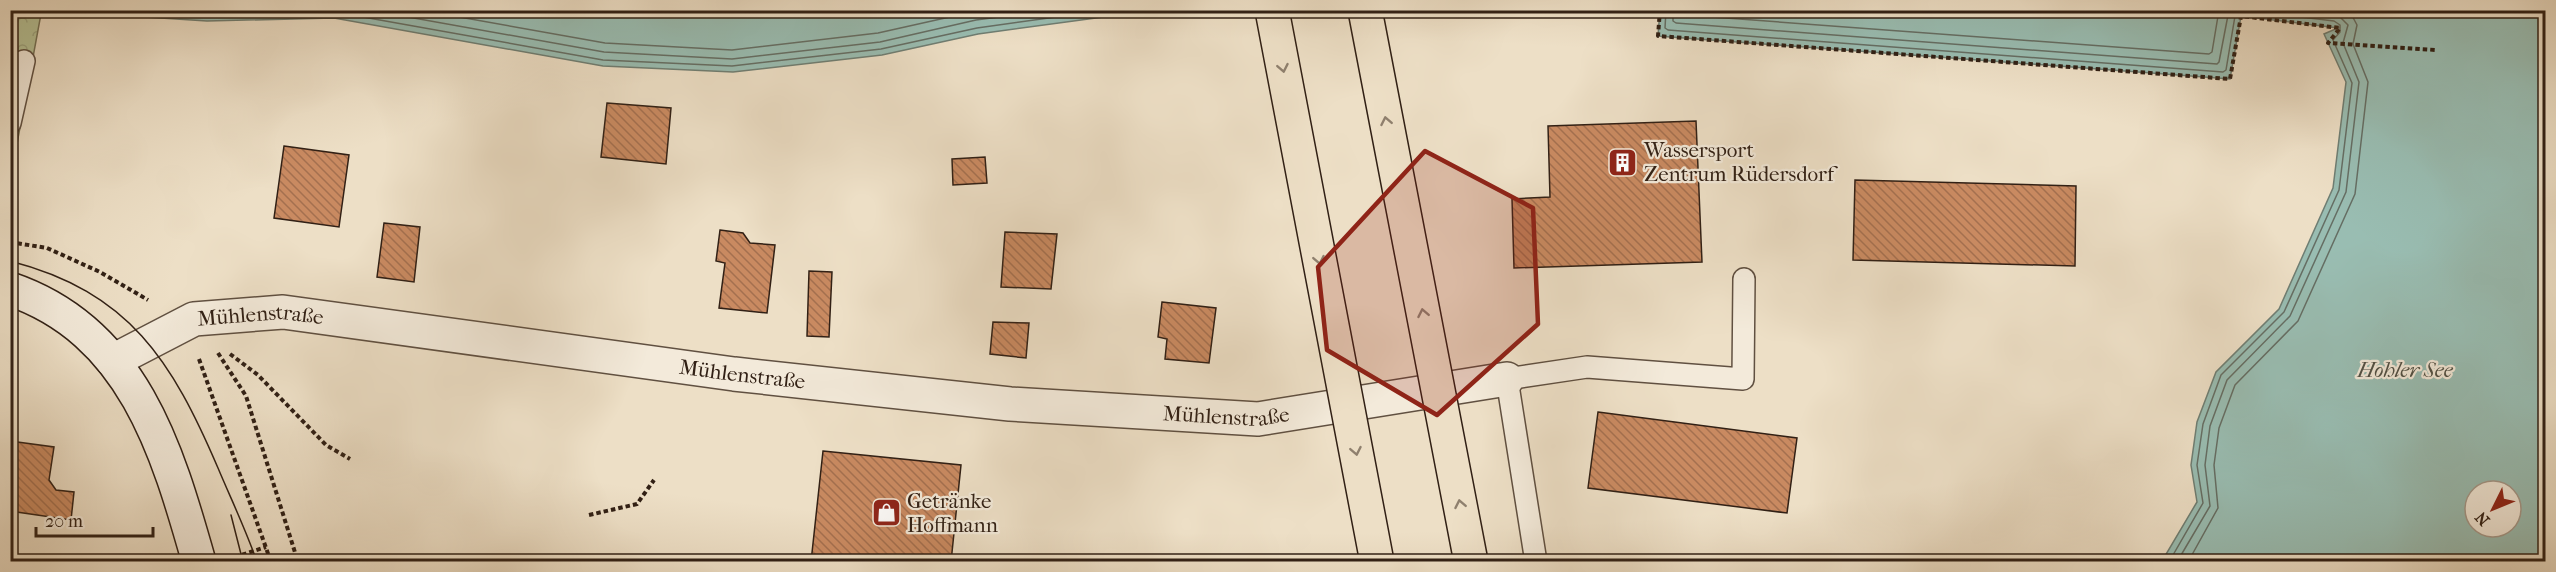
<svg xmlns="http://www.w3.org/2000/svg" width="2556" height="572" viewBox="0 0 2556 572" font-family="'IM FELL French Canon',serif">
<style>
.forest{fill:url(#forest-crowns);stroke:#747156;stroke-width:1.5}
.water{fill:#99bdb2;stroke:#6f7e73;stroke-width:1.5;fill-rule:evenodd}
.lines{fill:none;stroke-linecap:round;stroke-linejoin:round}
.shore{stroke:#656e64;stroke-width:1.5}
.building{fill:url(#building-back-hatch);stroke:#312015;stroke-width:1.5}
.service-casing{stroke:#605041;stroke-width:24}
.minor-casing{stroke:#605041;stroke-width:36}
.secondary-casing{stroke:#312015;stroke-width:36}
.path{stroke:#312015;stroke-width:4;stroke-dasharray:4.5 3;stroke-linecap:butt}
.service{stroke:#f3eada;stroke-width:21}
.minor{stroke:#f3eada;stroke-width:33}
.secondary{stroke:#f3eada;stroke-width:33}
.tram{stroke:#312015;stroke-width:1.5}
.motorway-bridge-casing{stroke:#312015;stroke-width:36;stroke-linecap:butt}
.motorway-bridge{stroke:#eddfc6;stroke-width:33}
.oneway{stroke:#8f806e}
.marked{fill:#8f2418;fill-opacity:0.2;stroke:#8f2418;stroke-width:4.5;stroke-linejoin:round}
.labels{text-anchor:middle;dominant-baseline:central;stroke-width:4.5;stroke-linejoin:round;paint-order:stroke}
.poi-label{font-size:21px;fill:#312015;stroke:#f3eada;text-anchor:start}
.street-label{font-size:21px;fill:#312015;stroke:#f3eada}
.water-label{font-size:22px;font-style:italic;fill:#504f44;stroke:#f3eada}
</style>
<defs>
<pattern id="forest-crowns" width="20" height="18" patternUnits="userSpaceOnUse" patternTransform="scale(1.5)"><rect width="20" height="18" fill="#b6c297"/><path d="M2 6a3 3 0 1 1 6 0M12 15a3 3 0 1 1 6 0" fill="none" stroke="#9da681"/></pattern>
<pattern id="building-back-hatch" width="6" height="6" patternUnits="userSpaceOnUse" patternTransform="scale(1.5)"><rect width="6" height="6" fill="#c98a61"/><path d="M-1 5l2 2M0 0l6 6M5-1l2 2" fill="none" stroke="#a4704f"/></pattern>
</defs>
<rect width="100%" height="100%" fill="#eddfc6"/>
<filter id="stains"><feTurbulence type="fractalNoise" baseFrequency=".00333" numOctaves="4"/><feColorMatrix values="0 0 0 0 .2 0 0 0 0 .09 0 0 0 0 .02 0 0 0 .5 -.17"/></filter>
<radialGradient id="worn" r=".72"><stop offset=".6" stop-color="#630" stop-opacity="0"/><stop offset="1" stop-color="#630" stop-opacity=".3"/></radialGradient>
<path class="forest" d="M11 11 41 14 11 176Z"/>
<path class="water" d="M1660 10 2545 11V561H2162L2197 502 2191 465 2197 422 2216 372 2279 309 2333 188 2346 82 2324 34 2338 28 2241 16 2230 79 1658 36ZM2475 491H2511V527H2475Z
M52 11H1148L978 34 882 55 733 72 603 66 334 18 207 21Z"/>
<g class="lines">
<path class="shore" d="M155 10 207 15 335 12 603 60 732 66 881 49 977 28 1107 10
M369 10 604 52 732 59 880 42 976 20 1051 10
M420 10 605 43 732 50 878 33 981 10
M1666 10 1665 28 1668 30 2223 72 2226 70 2235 16 2241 10
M1673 10V21L1676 23 2217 64 2219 62 2229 10
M1682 10 1685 15 2209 54 2212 52 2219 10
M2169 562 2203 503 2197 465 2203 424 2221 375 2284 312 2339 190 2352 83 2333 40 2340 32V25L2334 21 2243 10
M2177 562 2210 506 2205 465 2210 426 2227 380 2290 316 2346 192 2359 82 2343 43 2348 25 2338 15 2306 10
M2188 562 2218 508 2214 465 2219 428 2235 385 2298 321 2355 194 2368 82 2353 44 2357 25 2349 10"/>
</g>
<path class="building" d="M607 103 671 108 666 164 601 157Z
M1696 121 1702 262 1514 268 1512 199 1550 197 1548 126Z
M284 146 349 155 339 227 274 218Z
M985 157 987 183 953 185 952 159Z
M1855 180 2076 186 2075 266 1853 260Z
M384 223 420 227 414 282 377 277Z
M720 230 743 233 750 243 775 245 767 313 719 308 725 263 716 261Z
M1005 232 1057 234 1051 289 1001 287Z
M809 271 832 272 829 337 807 336Z
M1162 302 1216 308 1209 363 1165 359 1167 339 1158 337Z
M993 322 1029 323 1026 358 990 354Z
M1598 412 1797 438 1787 513 1588 488Z
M10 441 54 447 49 480 56 490 74 492 71 520 10 511Z
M823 451 961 465 951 562H811Z"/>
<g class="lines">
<defs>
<path id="service" d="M10 123 24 61
M1536 562 1507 379 1587 367 1743 379 1744 279"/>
<g id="minor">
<path id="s1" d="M113 361 194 319 283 312 734 374 1010 404 1258 419 1507 379"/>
</g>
<path id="secondary" d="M10 289C133 331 167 449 199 562"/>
</defs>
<use href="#service" class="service-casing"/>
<use href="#minor" class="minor-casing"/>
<use href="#secondary" class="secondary-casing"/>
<path class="path" d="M1660 10 1658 36 2230 79 2241 16 2340 28 2328 43 2436 50
M10 242 47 248 100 272 148 300
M218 353 246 396 298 562
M230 354 258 375 326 445 350 459
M199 359 271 562
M589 515 637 504 654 480
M235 557 266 547"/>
<use href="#service" class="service"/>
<use href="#minor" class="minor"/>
<use href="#secondary" class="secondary"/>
<path class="tram" d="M10 261C130 292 172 361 218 468 231 499 246 530 257 562
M231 515 243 562"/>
<defs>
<path id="motorway-bridge" d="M1272 10 1377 562
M1365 10 1471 562"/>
</defs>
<use href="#motorway-bridge" class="motorway-bridge-casing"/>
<use href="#motorway-bridge" class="motorway-bridge"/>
</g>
<defs><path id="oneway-chevron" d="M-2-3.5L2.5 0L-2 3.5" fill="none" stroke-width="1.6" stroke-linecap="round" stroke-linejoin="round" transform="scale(1.5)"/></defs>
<g class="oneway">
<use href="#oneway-chevron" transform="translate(1283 68) rotate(79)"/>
<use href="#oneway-chevron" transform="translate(1386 121) rotate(-101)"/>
<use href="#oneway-chevron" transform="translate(1319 260) rotate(79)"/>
<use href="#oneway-chevron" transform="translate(1423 313) rotate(-101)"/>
<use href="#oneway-chevron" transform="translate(1356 451) rotate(79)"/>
<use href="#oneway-chevron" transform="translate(1460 504) rotate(-101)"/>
</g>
<path class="marked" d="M1425 151 1533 208 1538 324 1437 415 1327 350 1318 267Z"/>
<defs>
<symbol id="building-square" viewBox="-11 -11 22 22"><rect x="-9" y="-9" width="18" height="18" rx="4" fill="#8f2418" stroke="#f3eada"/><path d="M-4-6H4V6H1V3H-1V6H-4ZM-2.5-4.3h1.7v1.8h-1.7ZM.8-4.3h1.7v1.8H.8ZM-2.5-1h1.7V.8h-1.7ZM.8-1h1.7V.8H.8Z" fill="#fff"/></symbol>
<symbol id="shop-square" viewBox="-11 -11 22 22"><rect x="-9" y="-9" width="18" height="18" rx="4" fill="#8f2418" stroke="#f3eada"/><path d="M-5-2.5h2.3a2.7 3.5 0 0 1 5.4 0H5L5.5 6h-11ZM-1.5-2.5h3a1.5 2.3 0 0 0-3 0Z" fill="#fff"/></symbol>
</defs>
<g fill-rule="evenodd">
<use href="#building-square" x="1606" y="146" width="33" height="33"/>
<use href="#shop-square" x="870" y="496" width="33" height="33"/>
</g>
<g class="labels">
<g class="poi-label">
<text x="1644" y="150">Wassersport<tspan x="1644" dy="24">Zentrum Rüdersdorf</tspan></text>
<text x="907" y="501">Getränke<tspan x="907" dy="24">Hoffmann</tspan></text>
</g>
<g class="street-label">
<text stroke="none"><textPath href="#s1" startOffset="158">Mühlenstraße</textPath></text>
<text stroke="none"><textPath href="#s1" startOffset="644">Mühlenstraße</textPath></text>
<text stroke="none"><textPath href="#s1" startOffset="1130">Mühlenstraße</textPath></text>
</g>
<g class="water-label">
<text x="2405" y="370">Hohler See</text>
</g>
</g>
<rect width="2556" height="572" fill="none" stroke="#eddfc6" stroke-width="36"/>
<rect x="12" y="12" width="2532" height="548" fill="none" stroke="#312015" stroke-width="3"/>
<rect x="18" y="18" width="2520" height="536" fill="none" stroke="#312015" stroke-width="1.5"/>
<g transform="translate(2493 509) rotate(227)"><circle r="28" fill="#f3eada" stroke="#a5998b" stroke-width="1.5"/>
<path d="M0-4.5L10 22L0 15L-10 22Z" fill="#8f2418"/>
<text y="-9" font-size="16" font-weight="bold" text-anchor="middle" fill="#312015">N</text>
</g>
<path d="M36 527v9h117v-9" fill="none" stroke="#312015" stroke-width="3"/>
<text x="45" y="527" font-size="18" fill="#312015" stroke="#f3eada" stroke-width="4.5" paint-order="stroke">20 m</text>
<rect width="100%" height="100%" filter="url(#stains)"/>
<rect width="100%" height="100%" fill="url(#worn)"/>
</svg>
